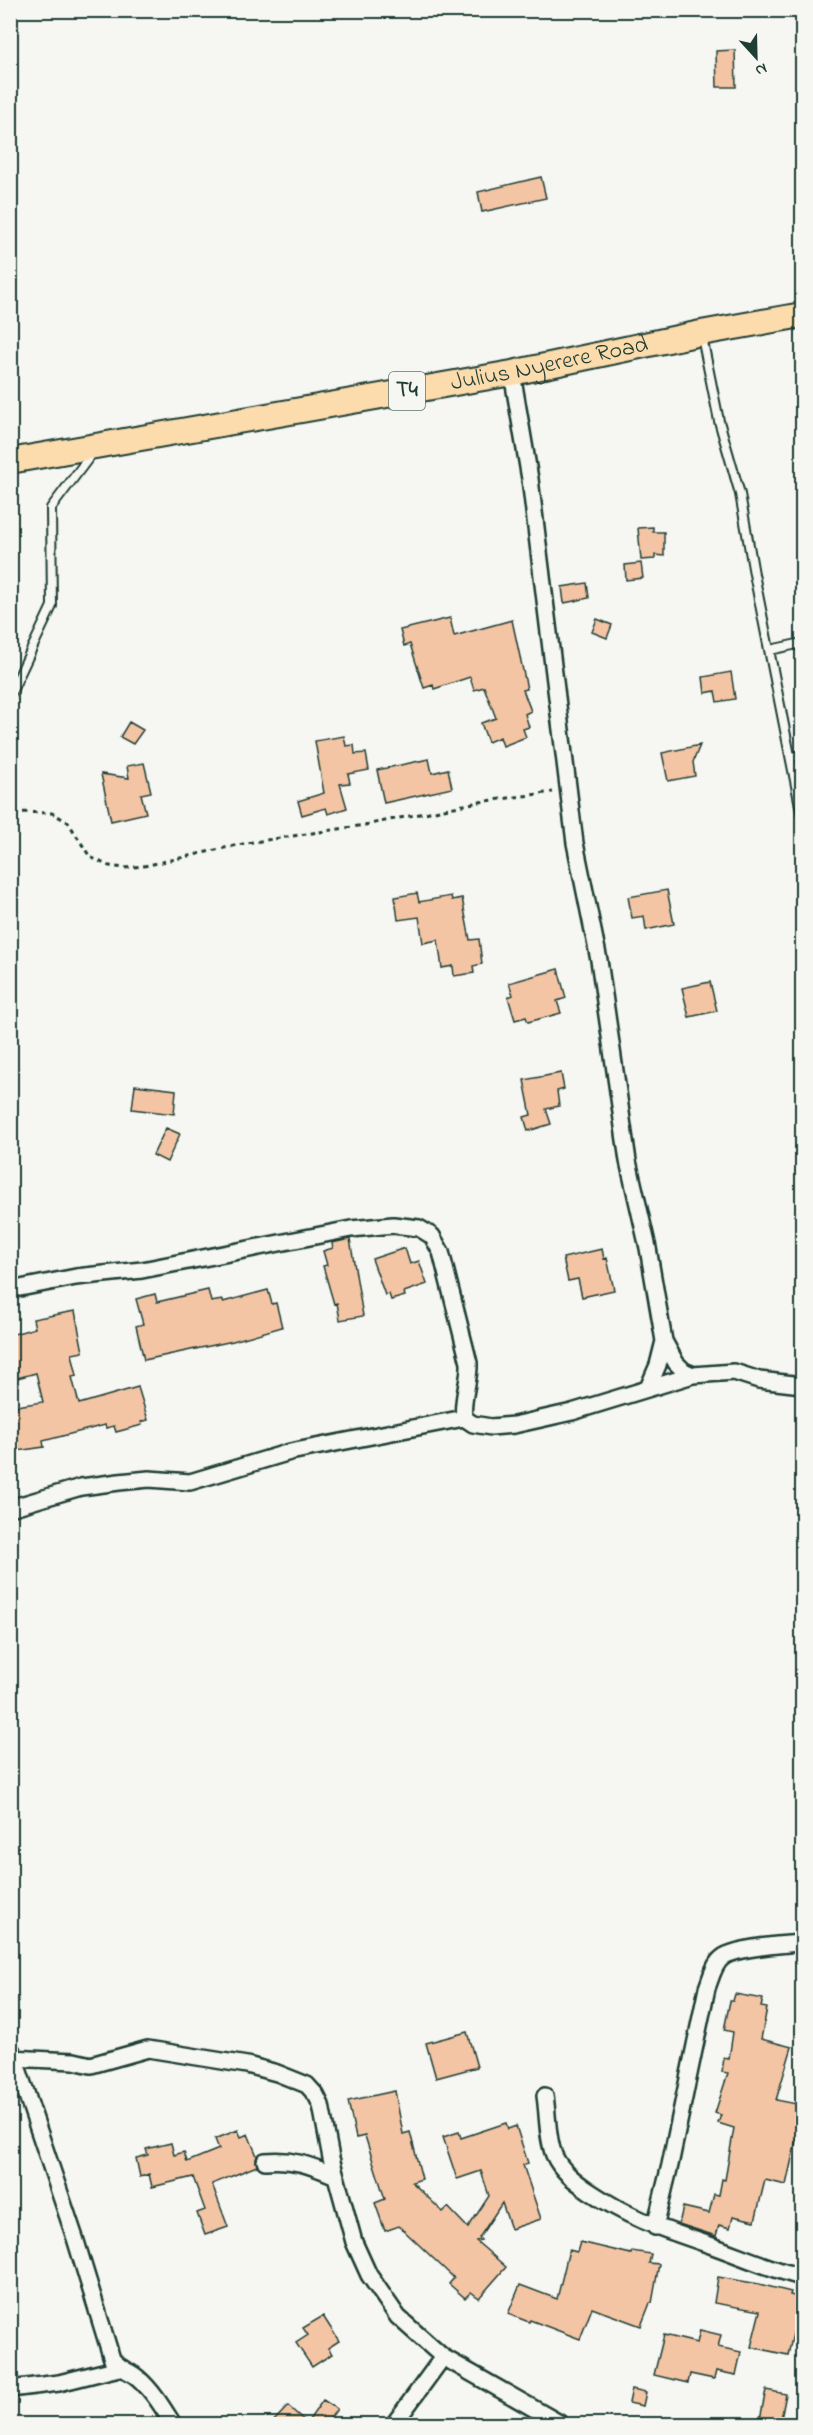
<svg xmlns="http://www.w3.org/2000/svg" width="813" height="2435" viewBox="0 0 813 2435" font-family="'Indie Flower',sans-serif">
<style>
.building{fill:#f4c5a4;stroke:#1f3d34;stroke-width:1.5}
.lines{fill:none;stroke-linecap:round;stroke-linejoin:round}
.service-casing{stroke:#1f3d34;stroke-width:12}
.minor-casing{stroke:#1f3d34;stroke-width:20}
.trunk-casing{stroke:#1f3d34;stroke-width:28}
.path{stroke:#1f3d34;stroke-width:3;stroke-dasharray:4.5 4.5;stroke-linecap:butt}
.service{stroke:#f6f6f2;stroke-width:8}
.minor{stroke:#f6f6f2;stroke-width:15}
.trunk{stroke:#fcdcac;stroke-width:24}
.labels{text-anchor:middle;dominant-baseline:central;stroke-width:4.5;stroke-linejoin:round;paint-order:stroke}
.shield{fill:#f6f6f2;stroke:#60746d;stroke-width:1.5}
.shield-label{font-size:22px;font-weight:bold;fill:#1f3d34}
.street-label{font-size:24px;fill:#1f3d34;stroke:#f6f6f2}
</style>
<rect width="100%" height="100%" fill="#f6f6f2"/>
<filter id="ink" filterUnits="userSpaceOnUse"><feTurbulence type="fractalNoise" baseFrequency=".0167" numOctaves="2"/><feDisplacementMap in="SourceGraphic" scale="12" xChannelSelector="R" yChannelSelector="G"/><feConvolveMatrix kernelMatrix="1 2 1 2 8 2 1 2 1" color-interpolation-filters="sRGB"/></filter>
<g filter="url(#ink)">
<path class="building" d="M735 50 736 87H717L716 51Z
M541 177 546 198 482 212 478 192Z
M653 527V532H664V556L655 555V559L641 560 638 528Z
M641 563 643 578 626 580 625 565Z
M587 583 589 598 564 603 562 587Z
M450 618 454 636 512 620 527 689 523 690 531 711 525 714 529 727 523 729 526 737 503 746 500 737 488 742 481 723 496 718 484 687 474 690 470 677 434 689 433 685 424 688 410 644 404 646 400 630Z
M597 619 612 625 607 638 592 632Z
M731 672 735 699 717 702 715 691 705 693 703 677Z
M129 722 143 730 133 744 120 737Z
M344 736 346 746 354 745 355 754 366 753 369 770 348 774 350 783 340 784 347 808 328 814 326 808 302 815 298 801 324 793 315 741Z
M700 745 693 762 695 776 668 781 662 753Z
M429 759 432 773 448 769 452 788 384 803 377 770Z
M144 763 151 792 141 794 146 813 111 821 101 774 129 778 127 766Z
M667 890 674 924 646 930 644 916 632 918 628 897Z
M417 893 419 902 451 896 452 900 462 898 470 940 479 939 482 964 473 966 474 973 454 976 453 966 442 968 438 940 423 943 419 917 398 920 395 897Z
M558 969 566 998 557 1001 561 1013 528 1022 526 1017 515 1020 508 997 513 995 509 983Z
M710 982 717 1011 689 1017 682 988Z
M561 1073 564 1089 557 1091 559 1106 546 1109 551 1124 528 1131 524 1117 531 1115 524 1080Z
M135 1085 176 1090 174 1114 132 1109Z
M166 1128 180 1134 167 1162 153 1155Z
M350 1239 363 1316 340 1320 337 1303 334 1304 323 1266 327 1265 323 1251 333 1248 332 1243Z
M405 1248 410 1264 419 1261 427 1284 404 1292 405 1296 391 1300 389 1294 385 1295 372 1259Z
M602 1249 604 1259 607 1258 614 1290 582 1297 578 1279 568 1281 563 1258Z
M208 1290 211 1302 223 1300V1302L268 1290 272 1304 276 1303 282 1327 233 1341 144 1360 136 1326 143 1324 136 1299 155 1294 157 1302Z
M75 1311 83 1352 72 1354 77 1376 72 1377 79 1404 138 1387 148 1420 141 1422 142 1425 116 1432 114 1426 106 1428 105 1425 43 1441 44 1447 10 1452V1407L43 1402 36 1373 10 1380V1335L35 1328 33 1319Z
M735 1994 763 1999 761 2007 767 2008 761 2039 792 2047 776 2100 802 2105V2137L797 2136 786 2185 765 2180 755 2221 733 2216 730 2228 719 2225 716 2236 679 2224 683 2207 709 2213 714 2194 719 2195 722 2179 725 2180 734 2128 718 2123 721 2115 715 2113 728 2073 722 2072 724 2058 729 2059 733 2032 724 2030 730 2001H733Z
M467 2032 477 2067 436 2078 426 2043Z
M395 2091 403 2134 410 2132 422 2179 412 2182 443 2212 448 2207 468 2228 489 2196 481 2171 457 2179 443 2137 459 2132 461 2138 506 2123 508 2129 516 2126 528 2163 523 2165 541 2219 511 2229 502 2203 479 2238 481 2240 476 2241 506 2267 479 2298 471 2292 465 2298 449 2284 454 2278 399 2226 385 2231 375 2203 385 2199 365 2136 356 2138 348 2101Z
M238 2130 241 2137 248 2134 257 2156V2166L212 2184 228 2227 205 2235 197 2213 205 2210 193 2177 152 2187 149 2174 140 2177 136 2158 148 2155 146 2149 171 2143 174 2155 184 2152 187 2162 219 2149 215 2139Z
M580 2242 631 2254 632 2251 651 2254 649 2263 659 2264 652 2303H650L641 2326 592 2308 580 2339 530 2320 529 2322 508 2314 520 2285 557 2299 569 2250 577 2252Z
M718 2277 759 2284 791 2292 790 2295 802 2298 799 2309 802 2310V2313L798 2331 794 2330 788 2355 751 2347 760 2311 714 2303Z
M323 2316 339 2341 328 2348 332 2354 312 2367 296 2343 308 2335 303 2328Z
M700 2330 721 2335 718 2347 741 2352 736 2375 716 2371 714 2379 690 2374 688 2383 654 2375 664 2335 697 2343Z
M632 2389 646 2392 643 2406 629 2403Z
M766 2390 786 2394 780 2424H759Z
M323 2400 337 2409 326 2424H271L288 2406 307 2423Z"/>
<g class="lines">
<defs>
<path id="service" d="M702 337 719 421 740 494 754 574 802 816
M770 650 802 643
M10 695 52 606 51 508 93 452
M791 757 802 755"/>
<path id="minor" d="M512 373 530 479 575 843 599 960 628 1161 648 1248 664 1341 676 1363 684 1371 693 1375 734 1372 759 1380 802 1385
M10 1290 76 1277 142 1270 351 1229 393 1225 419 1228 432 1236 441 1252 469 1363C470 1381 461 1400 464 1418L473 1424 491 1427 514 1425 572 1412 693 1375
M648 1388 658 1365 664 1341
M10 1508 81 1487 119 1482 149 1479 190 1482 290 1452 464 1418
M12 2051 75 2238 112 2359C120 2370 129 2370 138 2378 153 2391 163 2408 173 2424
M10 2058 74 2061 91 2065 148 2049 247 2065 277 2073 307 2085 316 2095 321 2105 331 2158 354 2242 369 2275 398 2317 443 2357 561 2424
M545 2096C548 2115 547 2138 554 2155 561 2171 576 2182 589 2191 631 2219 660 2228 707 2244 739 2255 769 2269 802 2277
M265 2161C293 2158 312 2166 336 2176
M655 2227 670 2165 707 1988C711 1978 714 1964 722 1958 733 1948 786 1944 802 1943
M10 2389 59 2383 119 2368
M394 2424 443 2357"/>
<g id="trunk">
<path id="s1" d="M10 461 512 373 701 333 802 315"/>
</g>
</defs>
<use href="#service" class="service-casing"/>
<use href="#minor" class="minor-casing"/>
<use href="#trunk" class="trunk-casing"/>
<path class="path" d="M14 812 52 813 68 822 90 857 109 866 125 868 144 866 247 843 365 825 479 802 553 792"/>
<use href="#service" class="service"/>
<use href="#minor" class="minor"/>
<use href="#trunk" class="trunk"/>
</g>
</g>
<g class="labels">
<rect class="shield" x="389" y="372" width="36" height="38" rx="4.5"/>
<g class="shield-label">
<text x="407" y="391">T4</text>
</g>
<g class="street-label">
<text stroke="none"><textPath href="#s1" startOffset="548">Julius Nyerere Road</textPath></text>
</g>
</g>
<rect width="813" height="2435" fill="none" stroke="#f6f6f2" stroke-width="36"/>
<rect x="18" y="18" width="777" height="2399" fill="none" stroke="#1f3d34" stroke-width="2" filter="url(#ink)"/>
<g transform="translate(756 57) rotate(158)" stroke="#f6f6f2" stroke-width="4.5" paint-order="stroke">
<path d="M0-4.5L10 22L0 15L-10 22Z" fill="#1f3d34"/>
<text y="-9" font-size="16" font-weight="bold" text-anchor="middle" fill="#1f3d34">N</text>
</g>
</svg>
